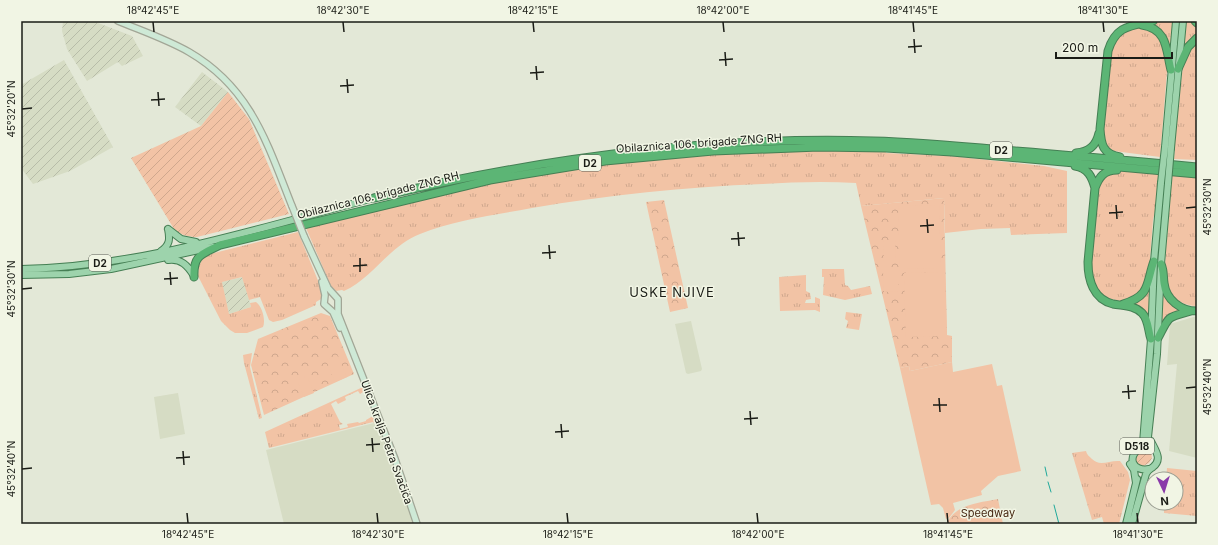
<svg xmlns="http://www.w3.org/2000/svg" width="1218" height="545" viewBox="0 0 1218 545" font-family="Inter,sans-serif">
<style>
.built{fill:#d6dcc4}
.industrial{fill:url(#industrial-furrows)}
.grass{fill:url(#grass-tufts)}
.forest{fill:url(#forest-crowns)}
.garden{fill:url(#garden-furrows)}
.pitch{fill:#f2c3a5}
.lines{fill:none;stroke-linecap:round;stroke-linejoin:round}
.stream{stroke:#20a99b;stroke-width:1}
.secondary-casing{stroke:#a2a696;stroke-width:8}
.primary-casing{stroke:#457f54;stroke-width:8}
.highway-casing{stroke:#457f54;stroke-width:9}
.secondary{stroke:#cee9d6;stroke-width:5.5}
.primary{stroke:#9dd3ac;stroke-width:6}
.highway{stroke:#5cb575;stroke-width:7}
.secondary-bridge-casing{stroke:#a2a696;stroke-width:8;stroke-linecap:butt}
.primary-bridge-casing{stroke:#457f54;stroke-width:8;stroke-linecap:butt}
.secondary-bridge{stroke:#cee9d6;stroke-width:5.5}
.primary-bridge{stroke:#9dd3ac;stroke-width:6}
.ticks{fill:none;stroke:#1a1c16;stroke-width:1.5}
.labels{text-anchor:middle;dominant-baseline:central;stroke-width:3;stroke-linejoin:round;paint-order:stroke}
.shield{fill:#f1f5e4;stroke:#5a5d54;stroke-width:1}
.shield-label{font-size:10px;font-weight:bold;fill:#1a1c16}
.street-label{font-size:11px;fill:#1a1c16;stroke:#f1f5e4}
.park-label{font-size:11px;fill:#472813;stroke:#f1f5e4}
.quarter-label{font-size:13px;letter-spacing:1px;fill:#1a1c16;stroke:#f1f5e4}
.neatline{fill:none;stroke:#1a1c16;stroke-width:1.5}
.ticks-label{font-size:10px;text-anchor:middle;fill:#1a1c16}
</style>
<defs>
<pattern id="industrial-furrows" width="10" height="10" patternUnits="userSpaceOnUse"><rect width="10" height="10" fill="#d6dcc4"/><path d="M-1 1l2-2M0 10L10 0M9 11l2-2" fill="none" stroke="#b7bca8"/></pattern>
<pattern id="grass-tufts" width="24" height="20" patternUnits="userSpaceOnUse"><rect width="24" height="20" fill="#f2c3a5"/><path d="M3 7l-1-3M5 7V3M7 7l1-3M15 17l-1-3M17 17v-4M19 17l1-3" fill="none" stroke="#cfa78d"/></pattern>
<pattern id="forest-crowns" width="20" height="18" patternUnits="userSpaceOnUse"><rect width="20" height="18" fill="#f2c3a5"/><path d="M2 6a3 3 0 1 1 6 0M12 15a3 3 0 1 1 6 0" fill="none" stroke="#cfa78d"/></pattern>
<pattern id="garden-furrows" width="10" height="10" patternUnits="userSpaceOnUse"><rect width="10" height="10" fill="#f2c3a5"/><path d="M-1 1l2-2M0 10L10 0M9 11l2-2" fill="none" stroke="#cfa78d"/></pattern>
</defs>
<rect width="100%" height="100%" fill="#e3e8d7"/>
<path class="built" d="M1197 316V458L1169 451 1177 364 1167 365 1170 324Z
M691 321 702 369 701 371 688 374 686 373 675 324Z
M178 393 185 434 160 439 154 397Z
M378 422 391 451 415 524H284L266 450Z"/>
<path class="industrial" d="M63 21H93L132 36 143 56 122 66 118 62 87 81 67 49 62 31Z
M64 60 113 147 70 171 33 184 21 168V85Z
M202 72 228 92 201 126 175 107Z
M243 277 251 307 229 314 221 282Z"/>
<path class="grass" d="M1158 21H1174L1171 51 1148 24Z
M1185 21H1193L1197 25V35L1182 51Z
M1136 26 1158 34 1168 59 1160 157 1114 151C1106 147 1104 142 1102 134L1110 53 1116 37Z
M1197 39V160L1174 159 1175 148H1173C1176 120 1180 93 1183 65L1184 59Z
M785 150H886V153L950 156 1044 166 1067 171V233L1011 235 1010 228 981 229 945 233 944 198 861 206 856 183C825 181 794 182 763 184 685 187 608 195 532 208 495 215 455 220 420 234 389 246 373 278 344 291L342 290 336 291 331 286 306 228 510 178 643 159Z
M1132 170 1159 173 1156 208 1153 219 1149 273 1145 284 1137 294 1121 301 1107 298 1102 295 1095 286 1090 271 1096 190 1103 175 1114 171Z
M1172 174 1197 176V306C1155 305 1166 253 1168 226 1169 220 1168 214 1168 208 1168 199 1169 191 1170 183H1171Z
M298 232 319 283 322 291 321 299 316 302V305L282 320 273 322 269 320 260 297 249 300 242 277 222 282 229 314 251 307 250 303 256 302C262 306 266 320 263 327L247 333H235L230 330 221 321 198 276 199 266 202 259 210 254Z
M822 269H844L845 285 848 286 851 290 870 286 872 294 845 300 823 295 824 277H822Z
M806 275V291L810 293 811 299 806 300 805 303H815V297L820 299V312L815 310 780 311 779 277Z
M1150 283V322L1129 305Z
M1162 288 1184 311 1160 326Z
M846 312 862 314 859 330 846 328 848 321 845 319Z
M252 353 250 367 262 418 259 419 244 363 243 355Z
M363 387V392L360 394 358 391 345 397 346 400 338 404 336 401 331 404 340 422 343 424 339 425 340 429 348 427 347 424 358 422 359 423 366 421V420L373 416 376 418 374 423 373 422 269 448 265 432Z
M1086 451C1087 455 1089 456 1092 459 1100 467 1109 460 1120 461L1128 472 1130 480 1119 524H1104L1102 517 1092 520 1072 453Z
M1167 468 1197 471V516L1164 513V503H1176V479H1166Z"/>
<path class="forest" d="M944 198 947 335 952 336V362L910 371 909 366 900 368 861 206Z
M664 200 688 308 670 312 646 202Z
M321 313 330 316 354 374 264 415 251 365 258 339Z
M998 499 1003 524H946C956 504 978 503 998 499Z"/>
<path class="garden" d="M228 92 249 119 289 214 197 237C188 237 181 235 174 229L131 158 201 126Z
M1144 448 1151 452 1152 458 1149 463 1143 466C1137 465 1135 461 1135 455Z"/>
<path class="pitch" d="M939 205 941 268 900 269 898 206Z
M883 240H895L896 263H884Z
M883 271H898V291L884 292Z
M945 272 947 336 906 337 904 273Z
M337 355 347 377 335 382 326 360Z
M952 362 953 372 992 364 997 386 1002 385 1021 471 998 476 981 491 982 495 953 503 955 510 949 518 946 519 943 508 939 504 931 505 900 368 909 366 910 371Z
M307 376 314 393 304 397 297 380Z"/>
<g class="lines">
<path class="stream" d="M1045 467 1047 476
M1048 482 1051 492
M1054 505 1059 524"/>
<defs>
<path id="secondary" d="M118 21C142 31 166 39 189 52 251 88 267 143 292 206
M304 236 328 288 338 299V314L395 459 417 524
M322 282 325 295 324 304 333 312 340 328"/>
<path id="primary" d="M1165 147 1176 21
M1171 148 1183 21
M168 229 181 239 196 242
M161 251C170 245 170 239 168 229
M168 260C181 258 188 266 194 276
M21 269C142 267 258 228 374 198
M21 275 69 274 111 269 213 247
M1150 447 1148 437 1157 354 1161 264 1168 183
M1130 464 1134 470 1136 483
M1149 469C1133 472 1125 457 1142 446L1143 443 1151 339 1154 261 1161 183
M1126 524 1137 479
M1132 524 1146 474C1148 470 1149 470 1153 467 1163 459 1155 450 1151 441"/>
<path id="highway" d="M1195 21 1197 23
M1142 25C1168 29 1166 50 1171 70
M1178 69 1188 47 1197 38
M1076 153C1089 152 1096 146 1099 133
M1120 157C1103 154 1101 145 1100 129L1108 51C1116 25 1131 26 1153 21
M1075 166C1088 168 1092 177 1095 188L1088 262C1088 279 1093 299 1113 304 1123 306 1134 305 1142 313 1149 320 1148 331 1151 339
M1095 188C1099 177 1104 170 1117 170
M374 198C537 159 705 136 873 141 916 142 959 146 1002 150 1067 155 1132 161 1197 167
M1161 264C1164 271 1163 276 1164 283 1166 300 1181 311 1197 311
M194 277C193 254 203 254 220 245L490 180 605 161 713 151 819 147 886 148 952 152 1197 174
M1123 304C1151 296 1146 283 1154 261
M1158 338C1170 315 1166 318 1191 311"/>
</defs>
<use href="#secondary" class="secondary-casing"/>
<use href="#primary" class="primary-casing"/>
<use href="#highway" class="highway-casing"/>
<use href="#secondary" class="secondary"/>
<use href="#primary" class="primary"/>
<use href="#highway" class="highway"/>
<defs>
<path id="secondary-bridge" d="M292 206 304 236"/>
<path id="primary-bridge" d="M1161 183 1165 147
M1168 183 1171 148"/>
</defs>
<use href="#secondary-bridge" class="secondary-bridge-casing"/>
<use href="#primary-bridge" class="primary-bridge-casing"/>
<use href="#secondary-bridge" class="secondary-bridge"/>
<use href="#primary-bridge" class="primary-bridge"/>
</g>
<path class="ticks" d="M153 22 154 32M343 22 344 32M533 22 534 32M723 22 724 32M913 22 914 32M1103 22 1104 32M914 39 915 53M908 47 922 46M725 52 726 66M719 60 733 59M536 66 537 80M530 73 544 72M347 79 348 93M340 86 354 85M158 92 159 106M151 100 165 99M22 109 32 108M1116 205 1117 219M1186 208 1196 207M1109 213 1123 212M927 219 928 233M920 226 934 225M738 232 739 246M731 239 745 238M549 245 550 259M542 253 556 252M360 258V272M353 266 367 265M170 272 171 285M164 279 178 278M22 289 32 288M1128 385 1129 399M1186 388 1196 387M1122 392 1136 391M939 398 940 412M933 405H947M750 411 751 425M744 419 758 418M561 424 562 438M555 432 569 431M372 438 373 452M366 445 380 444M183 451 184 465M176 458 190 457M22 469 32 468M187 513 188 523M377 513 378 523M567 513 568 523M757 513 758 523M947 513 948 523M1137 513 1138 523"/>
<g class="labels">
<g class="shield">
<rect x="990" y="142" width="22" height="16" rx="3"/>
<rect x="579" y="155" width="22" height="16" rx="3"/>
<rect x="89" y="255" width="22" height="16" rx="3"/>
<rect x="1120" y="438" width="34" height="16" rx="3"/>
</g>
<g class="shield-label">
<text x="1001" y="150">D2</text>
<text x="590" y="163">D2</text>
<text x="100" y="263">D2</text>
<text x="1137" y="446">D518</text>
</g>
<g class="street-label">
<text transform="translate(699 143) rotate(-4)">Obilaznica 106. brigade ZNG RH</text>
<text transform="translate(378 195) rotate(-14)">Obilaznica 106. brigade ZNG RH</text>
<text transform="translate(387 442) rotate(70)">Ulica kralja Petra Svačića</text>
</g>
<g class="park-label">
<text x="988" y="513">Speedway</text>
</g>
<g class="quarter-label">
<text x="672" y="292">USKE NJIVE</text>
</g>
</g>
<rect width="1218" height="545" fill="none" stroke="#f1f5e4" stroke-width="44"/>
<g transform="translate(1164 491) rotate(176)"><circle r="19" fill="#f1f5e4" stroke="#9b9e92"/>
<path d="M0-3L7 15L0 10L-7 15Z" fill="#8a3aa9"/>
<text y="-6" font-size="11" font-weight="bold" text-anchor="middle" fill="#1a1c16">N</text>
</g>
<path d="M1056 52v6h116v-6" fill="none" stroke="#1a1c16" stroke-width="2"/>
<text x="1062" y="52" font-size="12" fill="#1a1c16" stroke="#f1f5e4" stroke-width="3" paint-order="stroke">200 m</text>
<rect x="22" y="22" width="1174" height="501" class="neatline"/>
<g class="ticks-label">
<text x="153" y="14">18°42'45"E</text>
<text x="343" y="14">18°42'30"E</text>
<text x="533" y="14">18°42'15"E</text>
<text x="723" y="14">18°42'00"E</text>
<text x="913" y="14">18°41'45"E</text>
<text x="1103" y="14">18°41'30"E</text>
<text transform="translate(11 109) rotate(-90)" y="4">45°32'20"N</text>
<text transform="translate(1207 207) rotate(-90)" y="4">45°32'30"N</text>
<text transform="translate(11 289) rotate(-90)" y="4">45°32'30"N</text>
<text transform="translate(1207 387) rotate(-90)" y="4">45°32'40"N</text>
<text transform="translate(11 469) rotate(-90)" y="4">45°32'40"N</text>
<text x="188" y="538">18°42'45"E</text>
<text x="378" y="538">18°42'30"E</text>
<text x="568" y="538">18°42'15"E</text>
<text x="758" y="538">18°42'00"E</text>
<text x="948" y="538">18°41'45"E</text>
<text x="1138" y="538">18°41'30"E</text>
</g>
</svg>
